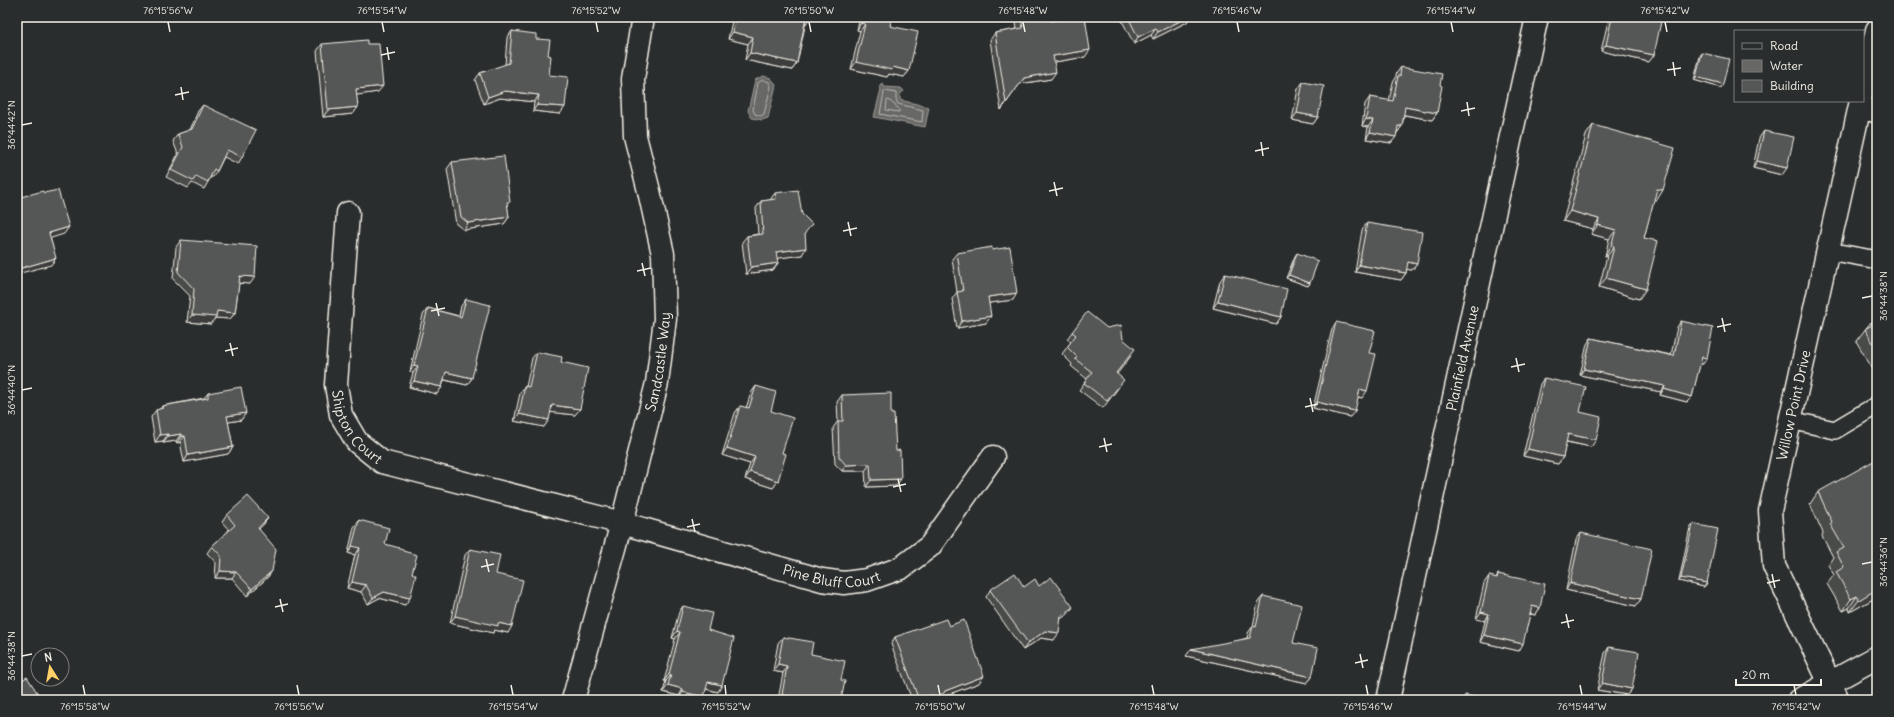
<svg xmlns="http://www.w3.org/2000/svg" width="1894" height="717" viewBox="0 0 1894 717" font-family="Delius,sans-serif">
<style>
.water{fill:#676866;stroke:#9f9f9a}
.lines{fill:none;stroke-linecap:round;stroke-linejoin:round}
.shore{stroke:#bcbab4;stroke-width:1}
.service-casing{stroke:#f4f1e8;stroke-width:20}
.minor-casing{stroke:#f4f1e8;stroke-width:25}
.service{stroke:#2a2d2e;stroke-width:17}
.minor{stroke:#2a2d2e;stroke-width:22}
.wall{fill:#494b4a;stroke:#f4f1e8}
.shaded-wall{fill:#3c3d3c;stroke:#f4f1e8}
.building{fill:#555756;stroke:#f4f1e8}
.ticks{fill:none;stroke:#f4f1e8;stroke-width:1.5}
.labels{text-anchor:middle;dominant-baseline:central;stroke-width:3.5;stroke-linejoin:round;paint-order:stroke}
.street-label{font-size:14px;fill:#f4f1e8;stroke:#2a2d2e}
.neatline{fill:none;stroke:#f4f1e8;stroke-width:1.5}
.ticks-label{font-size:10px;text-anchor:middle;fill:#f4f1e8}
</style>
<rect width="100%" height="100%" fill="#2a2d2e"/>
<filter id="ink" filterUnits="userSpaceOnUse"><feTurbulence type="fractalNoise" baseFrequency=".025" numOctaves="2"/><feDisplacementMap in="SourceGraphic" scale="8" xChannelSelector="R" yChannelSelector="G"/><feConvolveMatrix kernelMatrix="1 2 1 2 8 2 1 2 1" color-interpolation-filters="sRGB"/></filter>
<g filter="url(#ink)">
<path class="water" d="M763 76 771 78 776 85 768 118 762 120 752 118 748 111 755 80Z
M883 83 884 87 901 88 904 91 900 94V100L929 107 925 127 874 117 881 89 879 87Z"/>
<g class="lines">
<path class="shore" d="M763 80 769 82 771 86 764 114 761 116 755 114 753 110 758 83Z
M886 91 896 93V100L898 104 923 110 922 122 880 114 884 92Z
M889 100 899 109V112L886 110 887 101Z"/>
<defs>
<path id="service" d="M1859 110 1877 114
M1828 251 1872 259 1877 257
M1790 420 1835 430 1877 405"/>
<g id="minor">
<path d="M1863 91 1877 30"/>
<path id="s1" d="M348 213 336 385 341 415 357 442 382 462 622 523 822 580 844 583 867 580 901 568 930 546 993 457"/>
<path id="s2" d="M573 700 622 523 657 383 665 319 663 254 649 191 635 136 633 79 643 17"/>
<path id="s3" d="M1388 700 1537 17"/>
<path d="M1799 700 1877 657"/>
<path id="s4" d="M1838 700 1774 566 1770 511 1861 101"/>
</g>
</defs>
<use href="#service" class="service-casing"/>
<use href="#minor" class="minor-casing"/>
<use href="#service" class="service"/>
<use href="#minor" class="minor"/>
</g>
<path class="wall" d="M733 17H807L797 63 792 70 745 60 748 44 728 39Z
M860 17H892L890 26 909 71 904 77 889 74 887 77 851 69 860 31 857 30Z
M1015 17H1051V21L1085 57 1054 62 1051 79 1019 84 1001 110 990 40 995 33 1017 29Z
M1120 17H1190L1187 22 1153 39 1151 35 1134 44Z
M1609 17H1662L1649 62 1601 51Z
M512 31 536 39 548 55 549 75 560 114 533 111 534 102 500 98 484 104 475 80 480 73 505 65 507 38Z
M322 44 378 92 356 95 358 107 353 114 323 117 317 51Z
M1702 53 1721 88 1694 80 1700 56Z
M1401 67 1440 85 1437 113 1432 120 1404 115 1402 126 1397 133 1391 143 1366 139 1368 127 1362 126 1365 104 1370 97 1389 101 1393 82 1396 78V74Z
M1303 82 1318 117 1313 124 1292 120 1298 89Z
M203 105 242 157 238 164 224 157 217 171 213 177H211L208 182 204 189 192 183 188 188 166 177 178 154 173 141 178 134 190 130 198 111Z
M1593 125 1657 200 1654 199 1644 238 1639 299 1599 287 1607 256H1605L1609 239 1591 234 1593 229 1563 221 1586 135Z
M1764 131 1782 175 1753 168 1759 138Z
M452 162 507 205 509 217 504 224 464 230 456 224 447 169Z
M775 193 805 234 802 255 777 258 778 263 773 270 746 274 742 242 747 236 758 234 756 208 761 201 770 200Z
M1367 223 1417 264 1412 270 1406 269V273L1401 280 1355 272 1362 230Z
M181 240 250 284 239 283 235 313 230 319 215 318 211 324 187 322 190 296 173 279 176 247Z
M992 250 1013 300 989 303 986 323 957 328 952 299 957 292 952 259 957 253Z
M1297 253 1310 283 1308 286 1286 278 1295 256Z
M1225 274 1281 317 1276 324 1213 308 1220 281Z
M466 299 472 378 467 385 444 380 442 387 437 394 409 387 413 373 410 372 423 315 428 308 459 316 461 306Z
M1877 319V366L1872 368 1856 341 1871 322Z
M1681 321 1703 364H1700L1692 397 1687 402 1660 395 1661 392 1580 375 1587 344 1591 338 1671 355 1677 327Z
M1336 322 1369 353 1362 398 1358 397 1350 417 1313 408 1332 329Z
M1072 332 1123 339 1131 356 1117 374 1119 387 1103 408 1079 390 1087 379 1071 366 1072 364 1062 354 1071 342 1067 339Z
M537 352 561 362 575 415 550 412 544 427 514 421 520 393 525 386 526 387 532 358Z
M1544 378 1580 412 1591 447 1566 442 1563 457 1558 464 1523 456 1540 384Z
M756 386 771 411 782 453 778 481 773 488 745 479 750 464 722 455 735 413 740 406 746 408 751 393Z
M208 393 246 413 241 420 228 422 233 447 228 454 184 462 180 442 177 443 176 441 163 443V441L155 442 151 417 156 410 160 409 162 406 204 398Z
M842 395 891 414 896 486 866 487 865 471H842L835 464 833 428 838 421 837 402Z
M1818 492 1875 598 1850 612 1849 608 1843 611 1827 584 1834 575 1828 565 1833 557 1822 536 1823 533 1810 504Z
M227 515 268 518 263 525 259 529 268 577 247 596 232 578H215L216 563 207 553 212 546 229 530 222 522Z
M359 520 385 544 403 551 412 573 405 605 379 598 368 604 361 592 347 588 355 555 348 553 354 527Z
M1693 524 1707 583 1704 587 1679 581 1690 527Z
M1581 533 1641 599 1636 606 1566 590 1576 540Z
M470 549 496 574 508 633 494 630 493 633 450 623 465 555Z
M1498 574 1540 608 1535 615 1530 614 1519 651 1480 642 1485 621 1476 619 1484 583 1489 576 1496 578Z
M1039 586 1068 614 1060 619 1054 640 1041 638 1023 650 986 597 990 590Z
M1263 596 1293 643 1312 677 1307 683 1186 656 1247 638 1248 633 1253 626 1258 602Z
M683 606 708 630 722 685 718 692 706 689 702 700H683L678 699 679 696 663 692 666 681H664L675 639 672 638 679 612Z
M949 626 979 683 941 697 939 700H912L891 644 895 637Z
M783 637 811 654 841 680V700H778L783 673 773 671 778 643Z
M1609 647 1632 689 1627 695 1597 690 1605 653Z"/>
<path class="shaded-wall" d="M806 17 810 18 805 25Z
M1188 17H1190L1187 22 1153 39 1158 32Z
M861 23 865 24 860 31 857 30Z
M1156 28 1151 35 1134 44 1138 37Z
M733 32 753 37 748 44 728 39Z
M1606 45 1654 55 1649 62 1601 51Z
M1090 50 1085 57 1049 63 1053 56Z
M750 53 797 63 792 70 745 60Z
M856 62 893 67 909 71 904 77 889 74 887 77 851 69Z
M1056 72 1051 79 1019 84 1001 110 1024 78Z
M1696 77 1723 84 1721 88 1694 80Z
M383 86 378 92 351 96 356 89Z
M505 91 539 95 534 102 500 98 484 104 488 97Z
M537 105 565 107 560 114 533 111Z
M358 107 353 114 323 117 328 110Z
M1405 107 1437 113 1432 120 1400 114Z
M1297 113 1318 117 1313 124 1292 120Z
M1366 119 1373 120 1368 127 1362 126Z
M1398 126H1402L1397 133H1393Z
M1370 132 1396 137 1391 143 1366 139Z
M1757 161 1787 168 1782 175 1753 168Z
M1657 189 1663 190 1657 200 1650 198Z
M1570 211 1599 219 1593 229 1563 221Z
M509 217 504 224 464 230 468 223Z
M1598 225 1616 230 1609 239 1591 234Z
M69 227 64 234 45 240 49 233Z
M1611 246 1614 247 1607 256H1605Z
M806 248 802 255 772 259 776 252Z
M56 258 51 265 17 274V270L18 269Z
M1408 262 1417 264 1412 270 1403 269Z
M778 263 773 270 746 274 751 267Z
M1359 265 1406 273 1401 280 1355 272Z
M1289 275 1310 283 1308 286 1286 278Z
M240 276 255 277 250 284 235 283Z
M1606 278 1646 289 1639 299 1599 287Z
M1017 293 1013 300 983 304 988 297Z
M1218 301 1281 317 1276 324 1213 308Z
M217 311 235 313 230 319 215 318 211 324 187 322 192 315Z
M991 316 986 323 957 328 962 321Z
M1702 357 1707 358 1703 364 1698 363Z
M1877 362V366L1872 368Z
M414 365 418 366 413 373 410 372Z
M1584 369 1665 386 1661 392 1580 375Z
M446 372 472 378 467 385 441 379Z
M414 381 442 387 437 394 409 387Z
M1360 389 1367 391 1362 398 1355 396Z
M1664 389 1692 397 1687 402 1660 395Z
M1317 402 1355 411 1350 417 1313 408Z
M552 405 580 409 575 415 547 412Z
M246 413 241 420 223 423 227 416Z
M519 414 549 420 544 427 514 421Z
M168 434 163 441 155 442 160 435Z
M181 434 176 441 163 443 168 436Z
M1568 434 1596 440 1591 447 1563 441Z
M181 436H185L180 442 177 443Z
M233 447 228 454 184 462 188 455Z
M727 448 755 457 750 464 722 455Z
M1528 449 1563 457 1558 464 1523 456Z
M870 464 865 471H842L846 465Z
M750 472 778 481 773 488 745 479Z
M901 479 896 486 866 487 871 480Z
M268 518 263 525 253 535 258 528Z
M352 546 360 548 355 555 348 553Z
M220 571 236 572 232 578H215Z
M272 571 268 577 247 596 252 589Z
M1681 578 1707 583 1704 587 1679 581Z
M352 582 366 585 361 592 347 588Z
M1570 583 1641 599 1636 606 1566 590Z
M1877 587V594L1875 598 1850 612 1859 600Z
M384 592 410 598 405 605 379 598 368 604 373 598Z
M1857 596 1849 608 1843 611 1851 599Z
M1532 606 1540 608 1535 615 1527 613Z
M1073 607 1068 614 1056 622 1061 616Z
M1481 612 1489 614 1485 621 1476 619Z
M455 616 498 623 512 626 508 633 494 630 493 633 450 623Z
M677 631 680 632 675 639 672 638Z
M1045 631 1059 633 1054 640 1041 638 1023 650 1028 643Z
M1484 635 1523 644 1519 651 1480 642Z
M1191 649 1312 677 1307 683 1186 656Z
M778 664 787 666 783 673 773 671Z
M669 674 671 675 666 681H664Z
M984 676 979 683 941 697 939 700H918L931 695 945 691Z
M708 682 722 685 718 692 703 688Z
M1602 683 1632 689 1627 695 1597 690Z
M668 685 683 689 679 696 663 692Z
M683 692 704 697 702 700H683L678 699Z
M782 695 797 697 796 700H779Z"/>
<path class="building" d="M736 17H806L797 63 750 53 753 37 733 32Z
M863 17H892L890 26 918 32 909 71 893 67 892 70 856 62 865 24 861 23Z
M1021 17H1051V21L1076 17H1085L1090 50 1053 56 1056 72 1024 78 1006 103 995 33 1023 28Z
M1128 17H1188L1158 32 1156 28 1138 37Z
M1612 17H1662L1654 55 1606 45Z
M512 31 536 34V39L550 40 548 55 551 56 549 75 568 77 565 107 537 105 539 95 505 91 488 97 480 73 509 63Z
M367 40V44H379L383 86 356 89 358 107 328 110 322 44Z
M1702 53 1729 59 1723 84 1696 77Z
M1401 67 1442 74 1440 85 1442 86 1437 113 1405 107 1402 126H1398L1396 137 1370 132 1373 120 1366 119 1370 97 1393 101 1398 76H1400Z
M1303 82 1324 86 1318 117 1297 113Z
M203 105 256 130 242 157 227 150 217 171 214 169 208 182 196 176 193 181 171 170 183 147 178 134 192 129Z
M1593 125 1675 148 1663 190 1657 189 1644 238 1658 241 1646 289 1606 278 1614 247 1611 246 1616 230 1598 225 1599 219 1570 211Z
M1764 131 1794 137 1787 168 1757 161Z
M504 156 510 202H507L509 217 468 223 461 217 452 162Z
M58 190 69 227 49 233 56 258 18 269 17 266V198L43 191 44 193Z
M798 190 802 214 812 224 805 233 806 248 776 252 778 263 751 267 747 236 763 234 761 201 776 199 775 193Z
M1367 223 1422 232 1417 264 1408 262 1406 273 1359 265Z
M181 240 257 246 255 277 240 276 235 313 217 311 216 317 192 315 194 289 178 272Z
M992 247V250L1010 247 1017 293 988 297 991 316 962 321 957 292 963 291 957 253Z
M1297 253 1318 261 1310 283 1289 275Z
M1225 274 1287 289 1281 317 1218 301Z
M466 299 490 305 472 378 446 372 442 387 414 381 418 366 414 365 428 308 461 317Z
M1087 312 1107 328 1121 325 1123 339 1135 349 1116 373 1124 380 1107 401 1084 383 1092 372 1075 359 1077 357 1067 347 1076 335 1072 332Z
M1877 319V350L1865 329 1872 325 1871 322Z
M1681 321 1713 328 1707 358 1702 357 1692 397 1664 389 1665 386 1584 369 1591 338 1674 356Z
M1336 322 1375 331 1369 353 1376 354 1367 391 1360 389 1355 411 1317 402Z
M537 352 562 357 561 362 588 368 580 409 552 405 549 420 519 414 525 386 529 387Z
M1544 378 1586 387 1580 412 1601 417 1596 440 1568 434 1563 457 1528 449Z
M756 386 776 392 771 411 793 418 782 453 786 454 778 481 750 472 755 457 727 448 740 406 749 408Z
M241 387 246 413 227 416 233 447 188 455 185 436H181V434L168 436V434L160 435 156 410 163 408 162 406 208 398V393Z
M891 393V414H894L896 451 900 450 901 479 871 480 870 464 846 465 839 457 838 421H843L842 395Z
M1877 459V589L1859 600 1857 596 1851 599 1836 572 1844 567 1836 552 1844 548 1830 524 1832 522 1818 492Z
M248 496 268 518 258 528 276 549 272 571 252 589 236 572 220 571 221 556 212 546 235 525 227 515Z
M359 520 389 528 385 544 403 549V551L417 555 412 573 416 575 410 598 384 592 373 598 366 585 352 582 360 548 352 546Z
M1693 524 1718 529 1707 583 1681 578Z
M1581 533 1652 549 1641 599 1570 583Z
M470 549 500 555 496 574 523 580 512 626 498 623V626L455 616Z
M1015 573 1024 587 1035 579 1039 586 1051 577 1073 607 1061 616 1059 633 1045 631 1028 643 990 590Z
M1498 574 1545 584 1540 608 1532 606 1523 644 1484 635 1489 614 1481 612 1489 576 1497 578Z
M1263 596 1302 605 1293 643 1318 648 1312 677 1191 649 1250 638 1253 626 1256 627Z
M683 606 712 613 708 630 734 638 722 685 708 682 704 697 683 692V689L668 685 671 675 669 674 680 632 677 631Z
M946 619 949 626 964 620 984 676 945 691 944 693 936 697 931 695 919 700 895 637Z
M783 637 813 642 811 654 845 661 841 680 845 681 841 700H799L797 697 782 695 787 666 778 664Z
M1609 647 1639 652 1632 689 1602 683Z
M27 677 42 700H17V683Z
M1465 695 1487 700H1464Z"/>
</g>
<path class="ticks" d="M168 22 170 32M382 22 384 32M596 22 598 32M809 22 811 32M1023 22 1025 32M1237 22 1239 32M1451 22 1453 32M1665 22 1667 32M387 47 389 60M381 55 395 52M1673 62 1675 76M1667 70 1681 68M181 87 183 100M175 95 189 92M1467 102 1469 116M1461 111 1475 108M22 125 32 123M1261 142 1263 156M1255 151 1269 148M1054 182 1057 196M1049 191 1063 188M848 222 851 236M843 231 857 228M642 263 645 276M637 271 651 268M1862 298 1872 296M436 303 439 316M431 311 445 308M1722 318 1725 332M1717 327 1731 324M230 343 233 356M225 351 238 348M1516 358 1519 372M1511 367 1525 364M22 390 32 388M1310 398 1313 412M1305 407 1318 404M1104 438 1107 452M1099 447 1112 444M898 479 901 492M893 487 906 484M692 519 695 532M687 527 700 524M486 559 489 572M1862 564 1872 562M481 567 494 564M1772 574 1775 588M1767 583 1780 580M280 599 283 612M275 607 288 604M1566 614 1569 628M1561 623 1574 620M1360 654 1363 668M22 656 32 654M1355 663 1368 660M83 685 85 695M297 685 299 695M511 685 513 695M725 685 726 695M938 685 940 695M1152 685 1154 695M1366 685 1368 695M1580 685 1582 695M1794 685 1796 695"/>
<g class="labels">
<g class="street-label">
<text stroke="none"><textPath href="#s3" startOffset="350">Plainfield Avenue</textPath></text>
<text stroke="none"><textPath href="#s2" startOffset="349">Sandcastle Way</textPath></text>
<text stroke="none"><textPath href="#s4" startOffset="312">Willow Point Drive</textPath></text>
<text stroke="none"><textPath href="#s1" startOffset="221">Shipton Court</textPath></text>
<text stroke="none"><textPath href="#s1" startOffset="731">Pine Bluff Court</textPath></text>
</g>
</g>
<rect width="1894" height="717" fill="none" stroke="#2a2d2e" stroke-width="44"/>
<rect x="1734" y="30" width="130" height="72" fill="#2a2d2e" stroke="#7b7b78"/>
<rect x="1742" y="43" width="20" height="6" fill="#2a2d2e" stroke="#7b7b78"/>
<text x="1770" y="50" font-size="12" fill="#f4f1e8">Road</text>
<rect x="1742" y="60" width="20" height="12" fill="#676866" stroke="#7b7b78"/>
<text x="1770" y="70" font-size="12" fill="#f4f1e8">Water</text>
<rect x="1742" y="80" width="20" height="12" fill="#555756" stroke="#7b7b78"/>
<text x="1770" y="90" font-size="12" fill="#f4f1e8">Building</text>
<g transform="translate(50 667) rotate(349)"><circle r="19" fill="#2a2d2e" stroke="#7b7b78"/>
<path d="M0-3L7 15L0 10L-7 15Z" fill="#ffd166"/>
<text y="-6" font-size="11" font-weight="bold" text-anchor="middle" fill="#f4f1e8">N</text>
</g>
<path d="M1736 679v6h85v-6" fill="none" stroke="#f4f1e8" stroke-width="2"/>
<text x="1742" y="679" font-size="12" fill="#f4f1e8" stroke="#2a2d2e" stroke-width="3" paint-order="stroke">20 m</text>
<rect x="22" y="22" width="1850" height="673" class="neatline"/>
<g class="ticks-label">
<text x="168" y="14">76°15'56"W</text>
<text x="382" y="14">76°15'54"W</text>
<text x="596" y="14">76°15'52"W</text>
<text x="809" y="14">76°15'50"W</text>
<text x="1023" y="14">76°15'48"W</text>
<text x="1237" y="14">76°15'46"W</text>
<text x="1451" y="14">76°15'44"W</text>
<text x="1665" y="14">76°15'42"W</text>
<text transform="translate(11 125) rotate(-90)" y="4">36°44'42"N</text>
<text transform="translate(1883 296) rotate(-90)" y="4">36°44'38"N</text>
<text transform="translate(11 390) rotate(-90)" y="4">36°44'40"N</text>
<text transform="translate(1883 562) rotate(-90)" y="4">36°44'36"N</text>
<text transform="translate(11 656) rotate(-90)" y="4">36°44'38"N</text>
<text x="85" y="710">76°15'58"W</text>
<text x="299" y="710">76°15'56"W</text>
<text x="513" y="710">76°15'54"W</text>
<text x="726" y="710">76°15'52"W</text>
<text x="940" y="710">76°15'50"W</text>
<text x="1154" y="710">76°15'48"W</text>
<text x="1368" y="710">76°15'46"W</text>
<text x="1582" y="710">76°15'44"W</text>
<text x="1796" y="710">76°15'42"W</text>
</g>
</svg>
